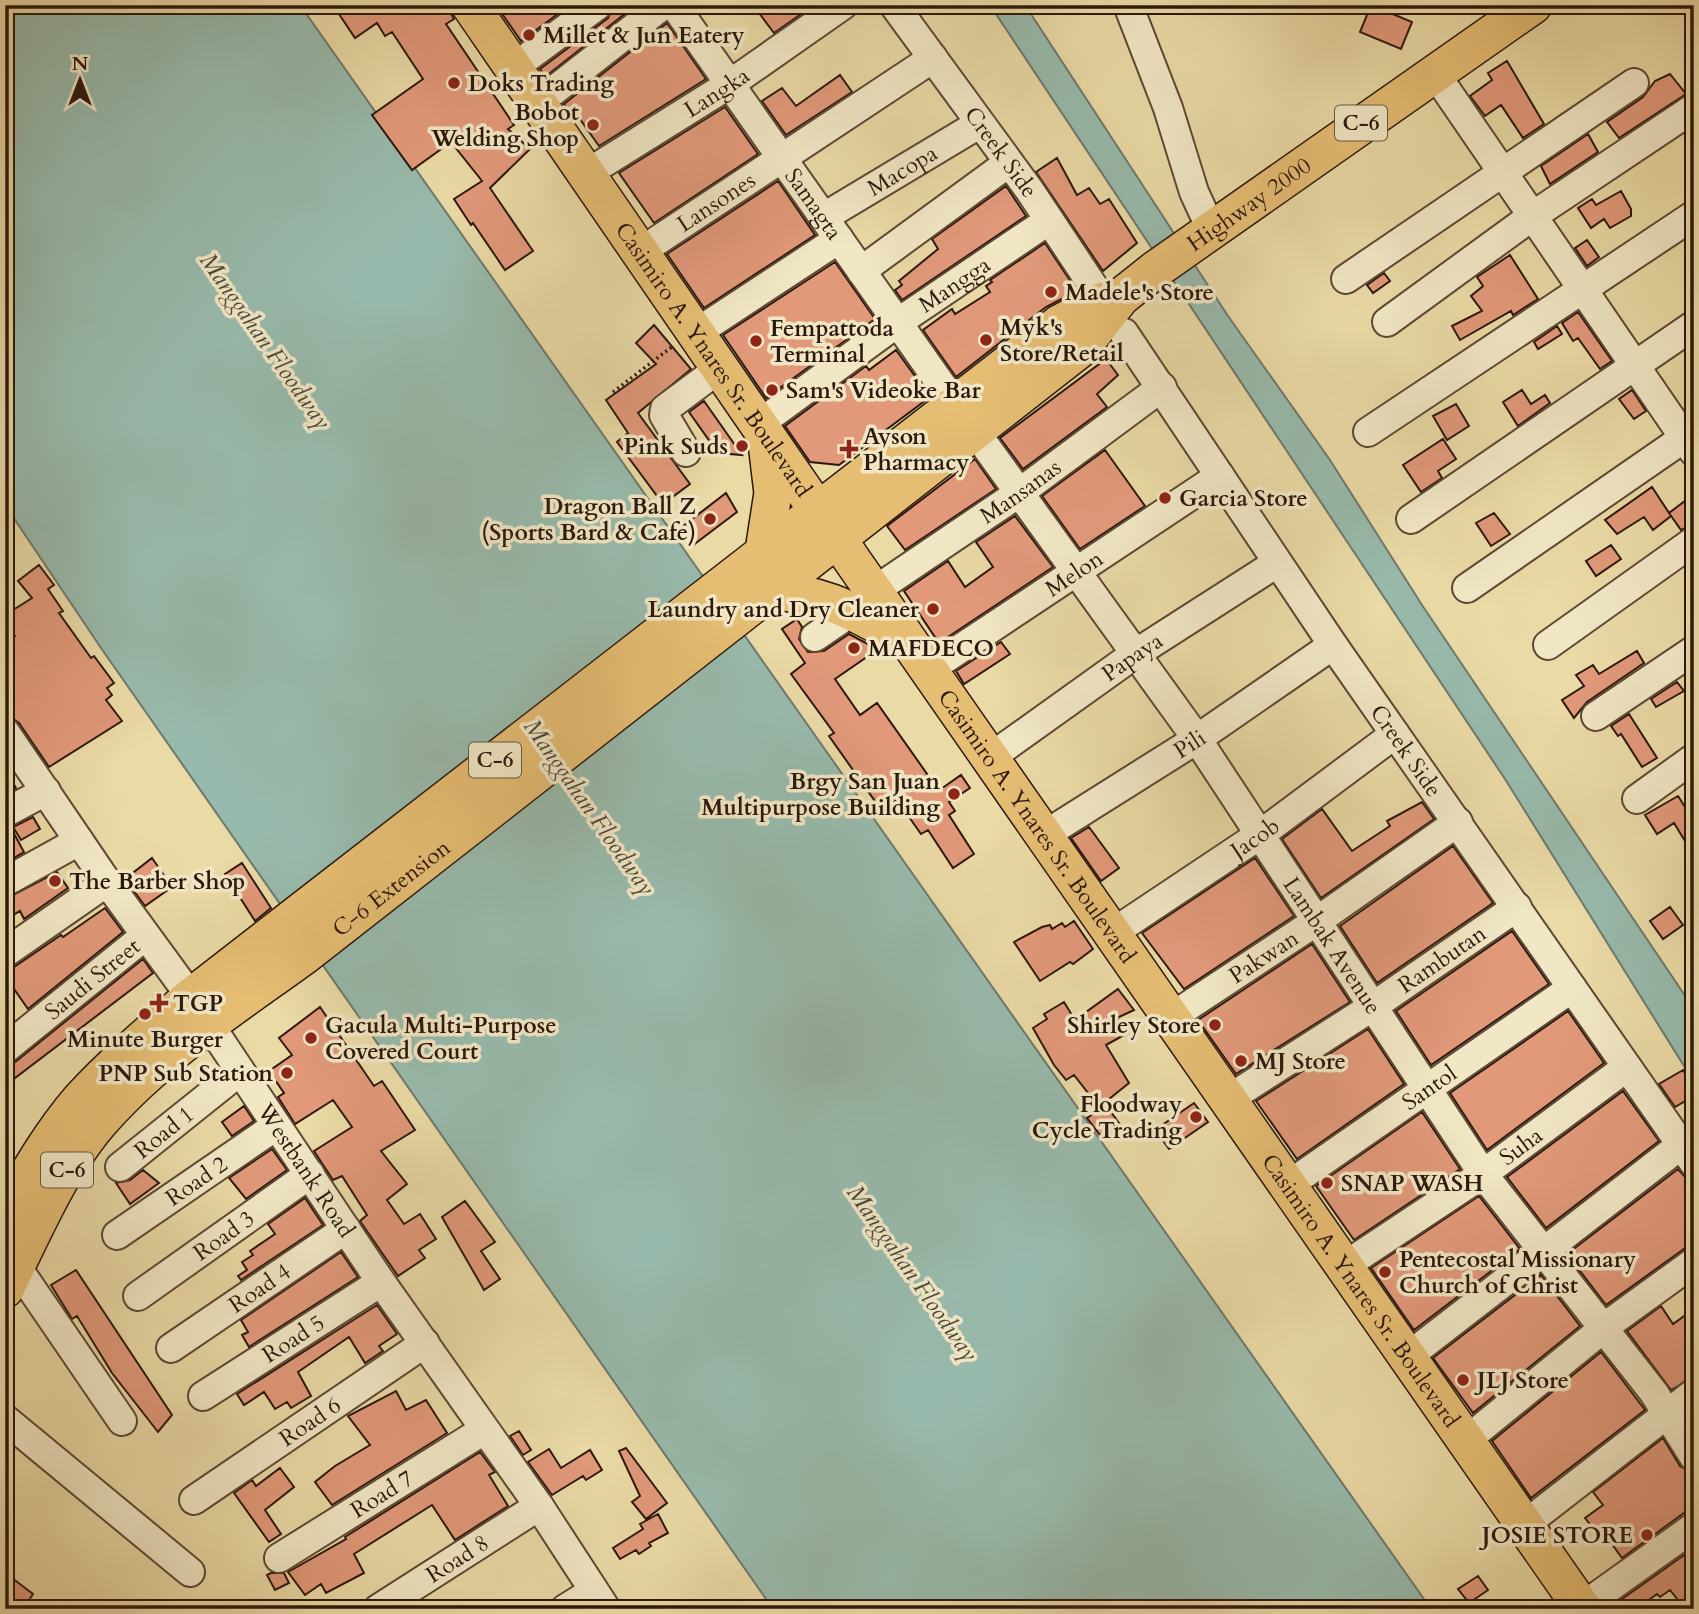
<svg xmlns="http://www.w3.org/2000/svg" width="1699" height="1614" viewBox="0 0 1699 1614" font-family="Cardo,serif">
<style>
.water{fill:#98baac;stroke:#6d796d;stroke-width:2}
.building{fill:#e1997a;stroke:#2c180e;stroke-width:2}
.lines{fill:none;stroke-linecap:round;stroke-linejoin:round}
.minor-casing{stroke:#5c4834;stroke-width:32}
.major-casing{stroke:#2c180e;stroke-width:40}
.path{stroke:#2c180e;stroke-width:3.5;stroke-dasharray:2 3.5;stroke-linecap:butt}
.minor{stroke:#f1e7c5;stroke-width:28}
.major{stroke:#e5bd73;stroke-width:37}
.poi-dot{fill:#8f2418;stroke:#f1e7c5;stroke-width:2.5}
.labels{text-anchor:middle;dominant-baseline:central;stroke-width:7;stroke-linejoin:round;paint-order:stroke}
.shield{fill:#f1e7c5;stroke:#675645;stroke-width:2}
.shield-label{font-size:21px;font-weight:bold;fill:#2c180e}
.poi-label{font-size:23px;font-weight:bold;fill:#2c180e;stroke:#f1e7c5;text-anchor:start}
.street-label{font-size:23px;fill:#2c180e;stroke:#f1e7c5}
.water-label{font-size:24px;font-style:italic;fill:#4c493d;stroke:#f1e7c5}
</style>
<rect width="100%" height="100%" fill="#eadaa6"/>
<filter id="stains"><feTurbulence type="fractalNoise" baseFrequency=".00286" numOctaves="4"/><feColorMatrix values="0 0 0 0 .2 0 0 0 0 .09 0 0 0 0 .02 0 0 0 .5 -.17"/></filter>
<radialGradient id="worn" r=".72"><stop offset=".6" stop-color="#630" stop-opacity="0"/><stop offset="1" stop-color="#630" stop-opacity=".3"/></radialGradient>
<path class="water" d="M5 5H300L1431 1609H773L101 648 5 505Z
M990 5H1025L1228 316 1330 460 1422 605 1694 1009V1082L1505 779Z"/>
<path class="building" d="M333 5H446L454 19 446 24 514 125 508 129 530 149 490 188 533 251 505 270 473 223 471 225 454 199 482 181 451 142 412 170 372 115 423 79 392 32 385 36 377 23 355 38Z
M496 5H570L521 41Z
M614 5H636L545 77 540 69 608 18Z
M753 5H814L774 33Z
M1371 5 1412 22 1401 49 1360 32Z
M667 23 706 79 599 146 572 108 568 111 564 104Z
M1507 61 1544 124 1523 138 1501 105 1485 116 1470 96 1492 80 1488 73Z
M1670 74 1686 94 1619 138 1607 122 1643 97 1655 81Z
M840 75 852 92 786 135 762 101 782 88 796 106Z
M725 107 758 154 654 223 619 173Z
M1588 134 1598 152 1550 184 1541 166Z
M1057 158 1077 195 1089 188 1100 204 1109 199 1137 243 1103 271 1036 172Z
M778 181 815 235 704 308 667 254Z
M1006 186 1026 216 902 300 895 290 902 285 899 281 938 249 932 239Z
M1621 191 1631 209V216L1610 228 1604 219 1591 228 1578 208 1592 199 1596 205Z
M1587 240 1599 257 1587 266 1575 248Z
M1045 243 1077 291 1046 307 956 377 923 330 952 309 955 314 990 292 986 286 992 282 990 280Z
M1510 255 1538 299 1513 315 1511 311 1460 340 1452 326 1482 311 1471 296 1483 286 1477 277Z
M835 262 875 319 766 398 723 335Z
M1384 273 1390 281 1373 293 1367 285Z
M1578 312 1612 361 1600 369 1578 338 1573 341 1562 323Z
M654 325 691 369 638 413 690 484 663 504 617 442 628 433 606 400 656 364 636 343Z
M1557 326 1562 334 1538 349 1534 342Z
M896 350 930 397 839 465 810 462 785 426 866 366 869 370Z
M1106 359 1118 375 1097 394 1107 407 1023 469 1000 438Z
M1522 390 1531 404 1545 395 1550 403 1518 426 1503 402Z
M1632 390 1646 411 1634 419 1619 399Z
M704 401 742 455 718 453 689 412Z
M1456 404 1469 426 1447 440 1433 416Z
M1443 439 1456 459 1438 471 1442 478 1421 492 1403 465Z
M1105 450 1145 506 1080 549 1042 496Z
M975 459 996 489 905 550 887 526Z
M1652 487 1671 516 1653 530 1644 517 1617 534 1605 520Z
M726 493 737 512 692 546 683 526Z
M1694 494V525L1681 530 1669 513Z
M1494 513 1510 534 1491 546 1476 523Z
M1015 516 1053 567 939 643 904 591 948 561 965 587 993 567 976 542Z
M1611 545 1621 559 1596 576 1586 561Z
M39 565 54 585 48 589 63 611 59 613 91 658 94 656 114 683 107 688 112 695 106 700 122 721 49 767 19 723 5 713V644L15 636 5 621V615L32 598 18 581Z
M797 619 802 627 799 639 808 652 824 651 849 634 868 644 874 652 835 679 860 715 877 703 937 788 941 789 961 775 970 788 949 802 955 811 949 815 974 854 953 868 928 830 921 834 897 800 882 811 829 736 834 733 791 674 805 663 782 629Z
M1001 642 1010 654 964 684 956 671Z
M1637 651 1644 663 1587 702 1574 718 1562 700 1584 686 1576 675 1593 665 1599 674Z
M1677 682 1684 691 1656 707 1651 699Z
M1629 714 1657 758 1642 767 1621 734 1618 736 1611 726Z
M5 769 16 788 5 794Z
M1678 796 1694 821V856L1674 823 1657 834 1645 815Z
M1422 802 1434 819 1321 898 1282 839 1322 809 1352 851 1390 826 1387 821Z
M33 817 40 829 21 840 13 827Z
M1089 827 1119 868 1101 881 1071 838Z
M11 828 24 852 5 863V830Z
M1453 846 1493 903 1377 983 1340 926Z
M152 858 172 887 145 906 125 879Z
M1255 858 1294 916 1184 989 1142 933Z
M242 863 271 908 255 921 225 874Z
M57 872 68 888 24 919 20 911 5 920V899Z
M1670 907 1683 925 1663 939 1650 921Z
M105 908 123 932 28 1009 14 989 5 996V969L14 967 61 935 63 937Z
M1074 921 1093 949 1073 964 1070 962 1040 981 1014 942 1042 927 1050 925 1052 929 1062 923 1065 927Z
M1512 931 1549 984 1431 1065 1396 1011Z
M1312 944 1350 1002 1236 1074 1198 1020Z
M143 959 153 973 15 1078 5 1065 15 1062Z
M1118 989 1134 1010 1117 1018 1128 1033 1106 1045 1129 1083 1099 1107 1074 1075 1066 1080 1054 1065 1033 1028 1047 1019 1044 1014 1064 1002 1075 1020Z
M320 1007 374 1086 382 1081 415 1130 381 1151 407 1184 387 1200 404 1224 420 1214 436 1239 419 1250 425 1258 398 1276 360 1221 367 1215 342 1176 333 1180 314 1151 352 1127 333 1100 295 1124 278 1097 284 1093 269 1071 292 1055 279 1038Z
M1568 1011 1604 1063 1487 1150 1450 1093Z
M1368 1029 1404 1084 1297 1159 1256 1101Z
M1683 1070 1694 1089V1096L1675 1107 1659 1084Z
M1623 1091 1659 1141 1546 1228 1507 1177Z
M1194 1103 1208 1122 1169 1149 1155 1130Z
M1106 1105 1121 1126 1103 1139 1087 1118Z
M244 1106 254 1121 232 1136 222 1122Z
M1422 1112 1460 1169 1354 1240 1316 1186Z
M272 1149 287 1170 246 1199 229 1178Z
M1678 1169 1686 1178 1694 1179V1246L1684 1249 1606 1305 1567 1254Z
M143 1170 159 1183 130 1204 116 1183 130 1180Z
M1479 1196 1520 1249 1414 1330 1371 1268Z
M305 1198 323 1225 241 1280 238 1276 247 1270 242 1262 253 1255 250 1251 275 1234 268 1224Z
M465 1201 495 1242 481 1251 500 1279 484 1290 442 1217Z
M341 1252 358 1277 249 1347 242 1335 248 1332 241 1320Z
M76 1270 172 1415 158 1432 112 1373 77 1316 72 1319 51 1285Z
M1541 1275 1580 1326 1473 1413 1433 1358Z
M377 1305 397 1334 379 1346 383 1351 365 1363 349 1337 298 1372 311 1396 291 1408 287 1402 275 1409 264 1392 244 1405 237 1394Z
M1661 1306 1673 1324 1694 1309V1377L1671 1390 1627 1331Z
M1601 1352 1645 1410 1531 1498 1492 1441Z
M396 1391 406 1410 426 1400 447 1433 332 1505 315 1482 335 1466 370 1445 348 1416Z
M519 1431 531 1450 523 1455 510 1436Z
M1663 1438 1680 1466 1694 1474V1511L1684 1513 1622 1558 1609 1540 1605 1543 1585 1518 1603 1505 1593 1492Z
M626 1448 667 1503 646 1519 632 1502 640 1496 619 1451Z
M549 1449 561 1468 590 1450 602 1470 586 1480 583 1476 552 1495 528 1462Z
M480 1452 495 1472 489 1475 508 1506 455 1540 432 1505 354 1554 364 1573 326 1593 321 1584 305 1595 288 1572 346 1539 345 1537Z
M280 1468 294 1487 265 1510 281 1534 269 1542 234 1493 252 1480 256 1486Z
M658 1514 668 1533 649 1543 651 1546 639 1554 636 1550 620 1559 613 1548 643 1529 640 1524Z
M1694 1548V1596L1682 1605 1670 1590 1660 1597 1657 1594 1636 1609H1608Z
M271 1573H284L289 1583 275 1590 267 1575Z
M1478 1576 1488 1590 1469 1603 1458 1589Z
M12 1578 33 1594 23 1609H11L5 1604V1588Z"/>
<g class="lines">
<defs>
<g id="minor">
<path id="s1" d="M674 5 955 404"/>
<path id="s2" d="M894 5 1030 191 1103 301"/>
<path d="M1128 5 1168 108 1194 192 1211 229"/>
<path d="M513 68 598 5"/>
<path d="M1434 72 1694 452"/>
<path d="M538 103 663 5"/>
<path id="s3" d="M586 174 730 84 843 5"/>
<path id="s4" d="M824 217 979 124"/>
<path id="s5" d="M640 252 933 58"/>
<path d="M861 271 1007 164"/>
<path d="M1346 279 1634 83"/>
<path d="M1387 322 1531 217 1694 108"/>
<path d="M696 333 839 239"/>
<path id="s6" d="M1124 333 1333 645 1694 1163"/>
<path id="s7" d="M759 424 897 323 1048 221"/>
<path id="s8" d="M974 430 1197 739 1483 1174 1654 1393 1694 1457"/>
<path d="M1368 432 1694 215"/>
<path d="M686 452 664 415 665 409 720 368"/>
<path d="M1411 519 1694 325"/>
<path d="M1467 588 1684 438"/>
<path id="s9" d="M874 591 1019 493 1162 387"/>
<path d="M815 637 853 611"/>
<path d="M1548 645 1694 541"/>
<path id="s10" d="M928 670 1220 476"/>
<path d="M1596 716 1694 650"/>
<path id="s11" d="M5 732 107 882 191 997 381 1282 539 1506 606 1609"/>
<path id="s12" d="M991 757 1135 654 1277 563"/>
<path d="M1637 799 1694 758"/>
<path d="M5 813 46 791"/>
<path id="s13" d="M1043 836 1197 739 1333 645"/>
<path d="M5 882 79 841"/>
<path id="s14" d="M1111 934 1261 834 1395 734"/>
<path d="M5 953 107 882"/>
<path id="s15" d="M1170 1018 1317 921 1458 822"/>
<path id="s16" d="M5 1049 145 936"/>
<path id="s17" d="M1227 1100 1372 1007 1517 907"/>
<path id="s18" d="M120 1167 240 1071"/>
<path id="s19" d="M1287 1186 1572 988"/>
<path id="s20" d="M117 1235 276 1126"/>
<path d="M16 1266 122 1421"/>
<path id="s21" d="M1343 1267 1483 1174 1627 1067"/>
<path id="s22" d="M138 1296 310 1174"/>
<path id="s23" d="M171 1348 346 1229"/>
<path d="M1406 1358 1681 1145"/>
<path id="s24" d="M203 1396 381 1282"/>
<path d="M5 1419 190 1572"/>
<path d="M1464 1442 1610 1323 1694 1262"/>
<path id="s25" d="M194 1500 425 1343"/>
<path d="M1523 1526 1694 1393"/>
<path id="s26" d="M279 1558 484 1430"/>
<path d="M1582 1607 1694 1527"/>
<path id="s27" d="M378 1609 539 1506"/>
<path d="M565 1609 594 1591"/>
</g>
<g id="major">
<path id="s28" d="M470 5 836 537 1583 1609"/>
<path d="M764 551 773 493 767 443"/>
<path d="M767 591C825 593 852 611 902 638"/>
<path d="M5 1214C28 1174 50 1135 80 1100 114 1063 153 1030 191 997L1059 324 1103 301 1121 297"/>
<path id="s29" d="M5 1289C32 1234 62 1163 103 1118 160 1054 236 1005 305 955L1081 348 1121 297 1155 270 1533 5"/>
</g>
</defs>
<use href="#minor" class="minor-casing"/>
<use href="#major" class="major-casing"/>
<path class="path" d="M613 392 673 346
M5 1334 12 1316"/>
<use href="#minor" class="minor"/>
<use href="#major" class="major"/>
</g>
<g class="poi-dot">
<circle cx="529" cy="35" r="7"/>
<circle cx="454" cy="83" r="7"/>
<circle cx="593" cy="125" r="7"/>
<circle cx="1051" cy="292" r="7"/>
<circle cx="986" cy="340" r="7"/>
<circle cx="756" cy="341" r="7"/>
<circle cx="772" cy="390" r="7"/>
<circle cx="742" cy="446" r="7"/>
<path d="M845.5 438.5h7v7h7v7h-7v7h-7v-7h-7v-7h7z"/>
<circle cx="1165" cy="498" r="7"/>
<circle cx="710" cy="519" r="7"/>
<circle cx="933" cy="609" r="7"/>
<circle cx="854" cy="648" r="7"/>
<circle cx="954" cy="794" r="7"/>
<circle cx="55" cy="881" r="7"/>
<path d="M155.5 992.5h7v7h7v7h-7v7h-7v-7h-7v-7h7z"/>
<circle cx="145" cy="1014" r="7"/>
<circle cx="1215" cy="1025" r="7"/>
<circle cx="311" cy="1038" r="7"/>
<circle cx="1241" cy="1061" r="7"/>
<circle cx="287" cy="1073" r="7"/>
<circle cx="1196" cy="1117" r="7"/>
<circle cx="1327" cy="1183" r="7"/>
<circle cx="1385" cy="1272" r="7"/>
<circle cx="1463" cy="1380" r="7"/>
<circle cx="1647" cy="1535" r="7"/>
</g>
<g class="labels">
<g class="shield">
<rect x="1335" y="105.5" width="52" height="35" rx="5"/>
<rect x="469" y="742.5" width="52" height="35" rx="5"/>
<rect x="41" y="1152.5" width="52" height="35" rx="5"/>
</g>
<g class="shield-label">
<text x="1361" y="123">C-6</text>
<text x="495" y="760">C-6</text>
<text x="67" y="1170">C-6</text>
</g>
<g class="poi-label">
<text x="543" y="35">Millet &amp; Jun Eatery</text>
<text x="468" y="83">Doks Trading</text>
<text x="579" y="112" text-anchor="end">Bobot<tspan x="579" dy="26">Welding Shop</tspan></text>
<text x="1065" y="292">Madele's Store</text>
<text x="1000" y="327">Myk's<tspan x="1000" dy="26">Store/Retail</tspan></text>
<text x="770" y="328">Fempattoda<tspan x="770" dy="26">Terminal</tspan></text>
<text x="786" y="390">Sam's Videoke Bar</text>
<text x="863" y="436">Ayson<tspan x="863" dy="26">Pharmacy</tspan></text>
<text x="728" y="446" text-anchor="end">Pink Suds</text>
<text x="1179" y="498">Garcia Store</text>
<text x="696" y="506" text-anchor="end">Dragon Ball Z<tspan x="696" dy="26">(Sports Bard &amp; Cafe)</tspan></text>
<text x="919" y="609" text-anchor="end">Laundry and Dry Cleaner</text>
<text x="868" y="648">MAFDECO</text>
<text x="940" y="781" text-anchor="end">Brgy San Juan<tspan x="940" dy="26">Multipurpose Building</tspan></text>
<text x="69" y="881">The Barber Shop</text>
<text x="173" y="1003">TGP</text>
<text x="325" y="1025">Gacula Multi-Purpose<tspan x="325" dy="26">Covered Court</tspan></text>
<text x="1201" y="1025" text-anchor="end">Shirley Store</text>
<text x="145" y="1039" text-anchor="middle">Minute Burger</text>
<text x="1255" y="1061">MJ Store</text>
<text x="273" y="1073" text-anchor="end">PNP Sub Station</text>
<text x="1182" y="1104" text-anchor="end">Floodway<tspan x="1182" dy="26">Cycle Trading</tspan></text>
<text x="1341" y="1183">SNAP WASH</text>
<text x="1399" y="1259">Pentecostal Missionary<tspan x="1399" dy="26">Church of Christ</tspan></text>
<text x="1477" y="1380">JLJ Store</text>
<text x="1633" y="1535" text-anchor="end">JOSIE STORE</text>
</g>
<g class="street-label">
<text stroke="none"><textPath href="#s3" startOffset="154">Langka</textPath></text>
<text stroke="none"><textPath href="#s2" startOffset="182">Creek Side</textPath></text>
<text stroke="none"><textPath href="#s4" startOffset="91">Macopa</textPath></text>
<text stroke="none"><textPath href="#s5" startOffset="91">Lansones</textPath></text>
<text stroke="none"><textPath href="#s29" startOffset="1666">Highway 2000</textPath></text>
<text stroke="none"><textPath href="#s1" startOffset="243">Samagta</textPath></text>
<text stroke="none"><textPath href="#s7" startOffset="240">Mangga</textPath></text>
<text stroke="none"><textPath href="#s28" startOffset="430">Casimiro A. Ynares Sr. Boulevard</textPath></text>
<text stroke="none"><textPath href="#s9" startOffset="177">Mansanas</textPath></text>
<text stroke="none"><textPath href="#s10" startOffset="175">Melon</textPath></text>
<text stroke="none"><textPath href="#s12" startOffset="173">Papaya</textPath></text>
<text stroke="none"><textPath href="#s13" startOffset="173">Pili</textPath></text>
<text stroke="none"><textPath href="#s6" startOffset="504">Creek Side</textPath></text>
<text stroke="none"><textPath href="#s28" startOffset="998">Casimiro A. Ynares Sr. Boulevard</textPath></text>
<text stroke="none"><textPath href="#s14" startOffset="173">Jacob</textPath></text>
<text stroke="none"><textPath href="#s29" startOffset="567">C-6 Extension</textPath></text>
<text stroke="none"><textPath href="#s8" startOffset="628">Lambak Avenue</textPath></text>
<text stroke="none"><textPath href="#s15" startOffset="112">Pakwan</textPath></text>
<text stroke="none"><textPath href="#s17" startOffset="257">Rambutan</textPath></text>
<text stroke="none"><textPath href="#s16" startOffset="112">Saudi Street</textPath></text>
<text stroke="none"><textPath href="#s19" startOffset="173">Santol</textPath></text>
<text stroke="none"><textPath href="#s18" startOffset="56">Road 1</textPath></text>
<text stroke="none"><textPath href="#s21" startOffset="215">Suha</textPath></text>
<text stroke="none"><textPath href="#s11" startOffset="532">Westbank Road</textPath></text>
<text stroke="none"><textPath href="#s20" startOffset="96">Road 2</textPath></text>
<text stroke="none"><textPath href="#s22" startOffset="105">Road 3</textPath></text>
<text stroke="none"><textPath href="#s23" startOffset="107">Road 4</textPath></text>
<text stroke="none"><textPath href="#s28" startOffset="1564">Casimiro A. Ynares Sr. Boulevard</textPath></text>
<text stroke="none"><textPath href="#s24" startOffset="107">Road 5</textPath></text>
<text stroke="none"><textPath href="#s25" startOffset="140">Road 6</textPath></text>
<text stroke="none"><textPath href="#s26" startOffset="121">Road 7</textPath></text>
<text stroke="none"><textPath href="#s27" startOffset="94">Road 8</textPath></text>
</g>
<g class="water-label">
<text transform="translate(265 341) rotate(55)">Manggahan Floodway</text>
<text transform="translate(589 807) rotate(55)">Manggahan Floodway</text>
<text transform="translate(912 1273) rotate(55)">Manggahan Floodway</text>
</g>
</g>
<rect width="1699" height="1614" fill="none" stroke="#eadaa6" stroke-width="28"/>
<rect x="7" y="7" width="1685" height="1600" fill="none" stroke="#2c180e" stroke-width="3.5"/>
<rect x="14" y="14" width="1671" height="1586" fill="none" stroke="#2c180e" stroke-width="2"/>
<g transform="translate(80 80)" stroke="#f1e7c5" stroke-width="5" paint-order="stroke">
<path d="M0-5L12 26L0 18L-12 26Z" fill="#2c180e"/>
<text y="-10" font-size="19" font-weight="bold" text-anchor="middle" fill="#2c180e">N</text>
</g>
<rect width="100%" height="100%" filter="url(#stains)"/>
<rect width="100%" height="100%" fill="url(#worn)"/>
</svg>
